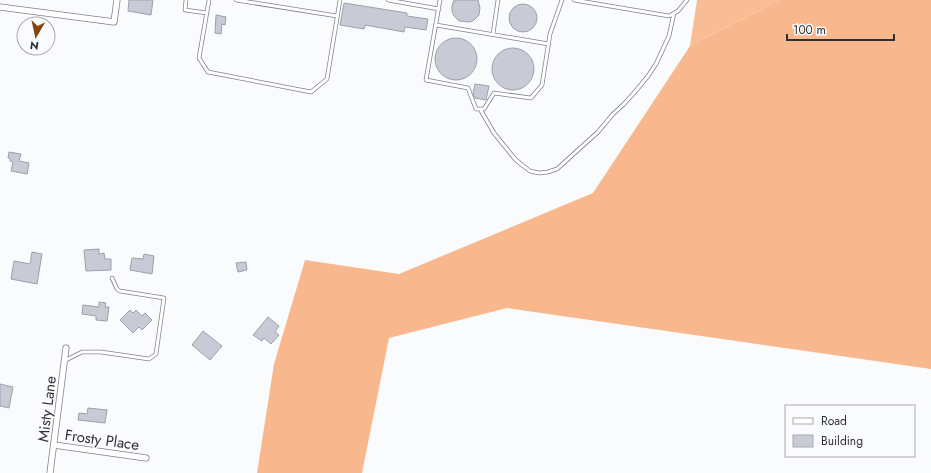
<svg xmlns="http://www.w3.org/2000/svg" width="931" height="473" viewBox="0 0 931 473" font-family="Jost,sans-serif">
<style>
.green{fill:#f9bc94}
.forest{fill:#f9b78d}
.building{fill:#c8cbd6;stroke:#9da0ab}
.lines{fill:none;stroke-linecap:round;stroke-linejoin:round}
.lane-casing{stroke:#7f828c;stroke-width:4.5}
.street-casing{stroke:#7f828c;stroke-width:7}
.lane{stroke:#fff;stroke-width:3}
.street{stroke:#fff;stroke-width:5.5}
.labels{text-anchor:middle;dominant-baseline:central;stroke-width:3;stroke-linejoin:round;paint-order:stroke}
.street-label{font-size:15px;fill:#2f3034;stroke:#fafbfd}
</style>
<rect width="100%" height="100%" fill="#fafbfd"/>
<path class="green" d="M697 0H779L690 46Z"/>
<path class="forest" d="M779 0H931V369L507 308 389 338 362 473H257L274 364 305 260 399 274 593 193 690 46Z"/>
<path class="building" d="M129 0H153L151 15 128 11Z
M454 0H478L480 8 479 15 473 21 469 22 459 21 454 16 452 11V6Z
M344 3 407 13V16L428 19 426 30 405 27 404 32 365 25 364 29 340 25Z
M509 18a14 14 0 1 1 28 0a14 14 0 1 1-28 0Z
M216 15 226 17 225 25 222 24 221 34 215 33Z
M435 59a21 21 0 1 1 42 0a21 21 0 1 1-42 0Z
M492 69a21 21 0 1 1 42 0a21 21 0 1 1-42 0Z
M475 84 489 86 486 100 475 98 473 93Z
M9 152 21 154 19 161 29 163 27 174 11 171 13 162 10 161V158H8Z
M99 249V254L104 253 105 259H111V270L86 271 84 250Z
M32 252 42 254 37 284 11 279 14 261 30 264Z
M144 254 154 256 152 274 130 270 132 258 143 259Z
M246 262 247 270 238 272 236 263Z
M99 302 106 303 105 307H109L107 321 96 320V316L82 314 83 305 99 307Z
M130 310 133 313 136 310 142 316 145 313 152 320 142 330 139 327 133 333 120 320Z
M268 317 279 326 275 332 279 335 271 344 264 338 262 341 253 335Z
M203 331 222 346 210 360 192 345Z
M0 384 13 387 9 408 0 406Z
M88 408 107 410 105 423 78 420 79 413 87 414Z"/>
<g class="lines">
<defs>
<path id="lane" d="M186 0 185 10 207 13
M209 0 199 58 208 72 311 92 327 79 340 0
M236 0 337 16
M388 0 439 9
M440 0 426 80 468 88 476 109H484L494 93 531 98 542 85 550 34 562 0
M574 0 669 16 678 11 687 0
M436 25 549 44
M493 34 498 0
M480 109 494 133 515 159 522 165 530 171 539 173 548 172 557 169 598 132 613 114 623 105 634 93 648 76 656 64 669 36 674 13
M64 361 82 352H101L149 359 156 354 164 298 120 291 117 289 112 278"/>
<path id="street" d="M0 7 114 22 117 0
M54 445 146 458
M50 473 66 348"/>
</defs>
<use href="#lane" class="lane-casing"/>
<use href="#street" class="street-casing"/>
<use href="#lane" class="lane"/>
<use href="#street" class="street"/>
</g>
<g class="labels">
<g class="street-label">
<text transform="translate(47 409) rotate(-83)">Misty Lane</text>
<text transform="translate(102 440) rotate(8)">Frosty Place</text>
</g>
</g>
<rect x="785" y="405" width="130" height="52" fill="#fafbfd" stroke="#a9aaad"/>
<rect x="793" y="418" width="20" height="6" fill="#ffffff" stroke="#a9aaad"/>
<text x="821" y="425" font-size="12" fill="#2f3034">Road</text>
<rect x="793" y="435" width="20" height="12" fill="#c8cbd6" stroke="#a9aaad"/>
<text x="821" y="445" font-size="12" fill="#2f3034">Building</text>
<g transform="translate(36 36) rotate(189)"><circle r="19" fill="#fafbfd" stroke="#a9aaad"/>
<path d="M0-3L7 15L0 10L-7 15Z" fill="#86450f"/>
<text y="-6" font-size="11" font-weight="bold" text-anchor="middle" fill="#2f3034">N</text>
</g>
<path d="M787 34v6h107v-6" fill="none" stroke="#2f3034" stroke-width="2"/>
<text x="793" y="34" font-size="12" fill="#2f3034" stroke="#fafbfd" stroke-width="3" paint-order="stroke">100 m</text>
</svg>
